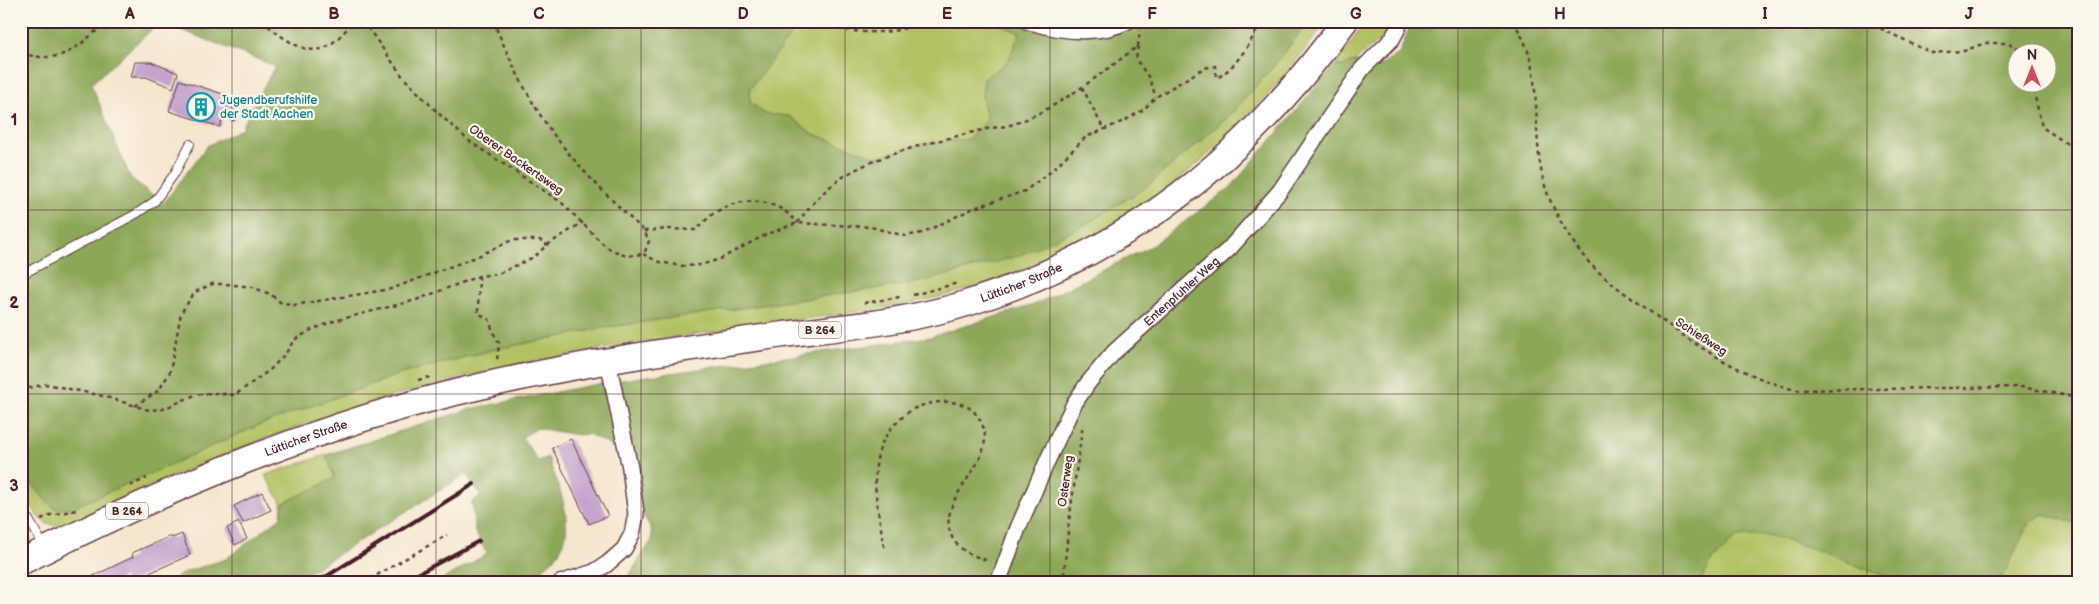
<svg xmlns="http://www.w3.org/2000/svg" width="2099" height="604" viewBox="0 0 2099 604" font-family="'Balsamiq Sans',sans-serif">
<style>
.green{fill:#b2c163;stroke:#7e7047}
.forest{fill:#8da759;stroke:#6c6342;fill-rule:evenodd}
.building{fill:#c5a3cd}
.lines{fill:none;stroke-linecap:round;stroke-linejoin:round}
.lane-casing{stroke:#643d43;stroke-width:10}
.street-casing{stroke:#643d43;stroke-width:18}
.primary-casing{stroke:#643d43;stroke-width:28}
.path{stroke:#643d43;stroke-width:2.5;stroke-dasharray:4 4;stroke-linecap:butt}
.lane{stroke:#fff;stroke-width:8}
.street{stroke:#fff;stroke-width:15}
.primary{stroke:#fff;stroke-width:25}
.rail{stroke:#4a1f2b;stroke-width:4}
.grid{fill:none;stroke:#4a1f2b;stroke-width:1;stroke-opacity:0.55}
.labels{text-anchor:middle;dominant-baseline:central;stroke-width:4.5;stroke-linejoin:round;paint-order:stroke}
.shield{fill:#fbf7ec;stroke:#7f6065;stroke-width:1}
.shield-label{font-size:11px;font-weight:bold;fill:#4a1f2b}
.culture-label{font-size:12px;fill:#0d838f;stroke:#fbf7ec;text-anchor:start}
.street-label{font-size:12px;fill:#4a1f2b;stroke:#fbf7ec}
.neatline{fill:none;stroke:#4a1f2b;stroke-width:2}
.grid-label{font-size:16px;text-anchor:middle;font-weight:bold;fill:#4a1f2b}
</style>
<rect width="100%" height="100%" fill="#fbf7ec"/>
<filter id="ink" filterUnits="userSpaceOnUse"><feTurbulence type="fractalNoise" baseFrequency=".02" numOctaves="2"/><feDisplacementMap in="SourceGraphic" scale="10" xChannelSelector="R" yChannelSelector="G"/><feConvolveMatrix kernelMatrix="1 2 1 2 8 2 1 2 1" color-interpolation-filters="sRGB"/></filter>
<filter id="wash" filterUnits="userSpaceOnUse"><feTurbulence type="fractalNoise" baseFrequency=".0096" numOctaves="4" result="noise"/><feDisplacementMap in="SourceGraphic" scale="20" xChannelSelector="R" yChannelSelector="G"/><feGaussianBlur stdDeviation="1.12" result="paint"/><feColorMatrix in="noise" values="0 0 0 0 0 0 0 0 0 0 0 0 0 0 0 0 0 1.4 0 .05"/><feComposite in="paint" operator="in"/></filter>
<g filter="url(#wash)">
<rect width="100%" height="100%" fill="#f5e6ce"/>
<path class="green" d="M801 21H993L1020 33 1008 61 984 79 982 96 988 119 968 139 923 144 876 157 813 134 789 116 765 114 750 102V89Z
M1308 21H1327C1239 141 1137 231 994 281 923 306 847 313 773 323 662 339 550 354 441 383 357 404 274 434 194 467 166 479 138 491 111 504 94 512 77 521 59 526L47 524 38 517 21 489V459L26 473 262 424 400 374 496 349 609 327 921 282 1018 256 1188 152 1230 115 1277 62Z
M1366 21H1392L1388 33 1355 61 1343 66 1335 65Z
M326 455 335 478 282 504 265 475Z
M2043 514 2078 524V583H1999L2029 523Z
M1768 535 1812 548 1884 576 1887 583H1699L1713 560 1737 537Z"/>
<path class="forest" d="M21 21H801L750 89V102L765 114 789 116 813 134 876 157 923 144 968 139 987 120 982 96 984 79 1008 61 1020 33 993 21H1308L1277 62 1230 115 1145 188 1083 226 1018 256 921 282 609 327 496 349 400 374 262 424 72 508 56 509C44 500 34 488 27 474 24 469 24 464 21 459ZM160 22 275 66 241 129 207 146 163 204 130 177 91 84Z
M1412 21H2078V524L2043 514 2029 523 1999 583H1887L1884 576 1812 548 1767 535 1737 537 1713 560 1699 583H624L652 540 651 528 642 513 633 443 615 448 589 434 577 435 538 428 522 437 538 461 548 457C561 496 585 539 542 569L549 583H436L487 554 475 532 472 502 481 496 466 474 292 583H167L185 572 226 559 281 517 282 504 335 478 326 455 470 409 613 381 930 337 1036 304 1153 245 1230 188 1335 65 1343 66 1355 61 1379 67 1399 54ZM2016 52H2046V82H2016Z"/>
<g id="blocks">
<path class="building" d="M135 62H151L178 73 173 88 146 77H131Z
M180 80 229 96 226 106 238 109 234 121 223 117 220 127 169 111Z
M571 439 608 516 589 524 552 448Z
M262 492 271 510 243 523 234 506Z
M239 522 247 539 235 545 227 528Z
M182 534 190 555 127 583 124 577 113 583H79L133 557 132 553 171 536 172 538Z"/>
</g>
</g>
<g filter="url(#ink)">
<use href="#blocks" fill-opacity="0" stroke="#643d43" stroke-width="1"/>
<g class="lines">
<defs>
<path id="lane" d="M21 275 136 214 155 201 175 173 190 144
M21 506 45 548"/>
<g id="street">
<path d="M1027 21C1059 31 1096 37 1128 21"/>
<path d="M560 583 594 572 607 564 624 549 632 534 636 514 630 468 608 361"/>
<path id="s1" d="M998 583 1018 528 1049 457 1074 404 1088 383 1114 352 1229 249 1280 191 1362 69 1392 39 1398 28 1400 21"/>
</g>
<g id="primary">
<path id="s2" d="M21 562C168 488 321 423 482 386 580 363 680 349 780 335 842 327 908 322 968 303 1131 251 1245 159 1345 21"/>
</g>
</defs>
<use href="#lane" class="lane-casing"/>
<use href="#street" class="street-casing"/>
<use href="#primary" class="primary-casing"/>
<path class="path" d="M262 21C277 33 300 54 321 49 333 46 346 30 354 21
M363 21 403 77 437 112 469 141 561 202 606 247 626 256 643 254
M493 21C512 64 532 109 562 145 586 176 616 204 644 231L649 241 644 254
M807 21C842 31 889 40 922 21
M1513 21C1521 34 1528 47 1531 63 1540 103 1533 146 1545 186 1552 209 1567 234 1581 253 1597 274 1623 292 1644 307 1694 344 1734 373 1795 390L2022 387 2078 398
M1856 21 1873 25 1889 21
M1873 25 1932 53 1964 51 1985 43H2009L2026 52
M1138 46 1136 59 1149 78 1156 97
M21 53C65 66 77 46 108 21
M2035 82V97L2042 127 2078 151
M1082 87 1103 128
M797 223C809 208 821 193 836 182 872 154 942 140 986 129 996 127 1007 127 1016 123 1055 110 1105 71 1138 46L1140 30
M644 231 668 229 695 230C703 225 708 216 716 212 742 195 778 198 797 223
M643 254 659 262 682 266 701 265 720 259 767 234 797 223 871 227 905 236 922 233 974 208 1025 191 1050 172 1086 137 1126 120 1143 110 1156 97 1204 68 1215 66 1217 78C1238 66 1251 41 1262 21
M479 276 478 313 489 319 493 332 499 343 497 361
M913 295 958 283
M864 303 900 297
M418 380 430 377
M21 390 46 384 103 396 149 410 163 409 195 395 211 393 235 395 271 369 286 353 294 340 311 330 334 321 416 300 479 276 498 274 534 257 547 245 583 222
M135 406 159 390 170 372 181 313 195 292 212 284H226L252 287 270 294 280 302 294 305 391 289 476 257 512 240H540L547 245
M130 486 147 478
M41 519 50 515 77 510
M884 547C878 505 863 458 895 424 901 419 906 413 913 409 929 402 947 399 964 405 972 409 976 413 980 420 1002 459 943 489 949 528 953 549 972 556 990 561
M363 583 447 535
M1063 583 1069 521 1083 424"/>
<use href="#lane" class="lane"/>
<use href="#street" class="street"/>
<use href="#primary" class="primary"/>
<path class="rail" d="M316 583 474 484
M401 583 479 541"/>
</g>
</g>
<path class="grid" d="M232 21V583M436 21V583M641 21V583M845 21V583M1050 21V583M1254 21V583M1458 21V583M1663 21V583M1867 21V583M21 210H2078M21 394H2078"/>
<defs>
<symbol id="building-ring" viewBox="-11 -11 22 22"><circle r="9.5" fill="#fbf7ec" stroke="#0f9aa8" stroke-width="1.5"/><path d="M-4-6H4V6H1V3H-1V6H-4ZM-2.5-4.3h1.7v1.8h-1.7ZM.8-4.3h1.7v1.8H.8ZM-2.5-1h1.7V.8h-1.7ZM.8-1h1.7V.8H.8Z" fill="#0f9aa8"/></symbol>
</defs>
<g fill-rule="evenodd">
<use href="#building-ring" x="185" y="91" width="32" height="32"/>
</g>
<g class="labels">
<g class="shield">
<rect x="799" y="321.5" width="42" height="17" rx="4"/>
<rect x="106" y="502.5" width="42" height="17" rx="4"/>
</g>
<g class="shield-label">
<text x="820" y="330">B 264</text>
<text x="127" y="511">B 264</text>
</g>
<g class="culture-label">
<text x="220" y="100">Jugendberufshilfe<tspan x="220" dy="14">der Stadt Aachen</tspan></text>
</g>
<g class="street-label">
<text transform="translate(516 160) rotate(35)">Oberer Backertsweg</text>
<text stroke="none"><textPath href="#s2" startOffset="1045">Lütticher Straße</textPath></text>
<text stroke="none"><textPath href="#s1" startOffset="351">Entenpfuhler Weg</textPath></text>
<text transform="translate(1701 337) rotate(33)">Schießweg</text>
<text stroke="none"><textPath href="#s2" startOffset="311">Lütticher Straße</textPath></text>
<text transform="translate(1066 481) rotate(-82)">Osterweg</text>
</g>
</g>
<rect width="2099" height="604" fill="none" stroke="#fbf7ec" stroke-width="55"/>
<g transform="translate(2032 68)"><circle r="24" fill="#fbf7ec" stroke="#b4a19f"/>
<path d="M0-4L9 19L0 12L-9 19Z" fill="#d1495b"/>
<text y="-8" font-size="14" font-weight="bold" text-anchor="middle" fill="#4a1f2b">N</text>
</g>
<rect x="28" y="28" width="2044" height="548" class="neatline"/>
<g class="grid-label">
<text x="130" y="19">A</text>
<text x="334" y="19">B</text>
<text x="539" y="19">C</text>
<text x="743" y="19">D</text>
<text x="947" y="19">E</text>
<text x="1152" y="19">F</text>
<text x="1356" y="19">G</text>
<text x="1560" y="19">H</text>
<text x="1765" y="19">I</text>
<text x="1969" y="19">J</text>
<text x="14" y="125">1</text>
<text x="14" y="308">2</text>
<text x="14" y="491">3</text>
</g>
</svg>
